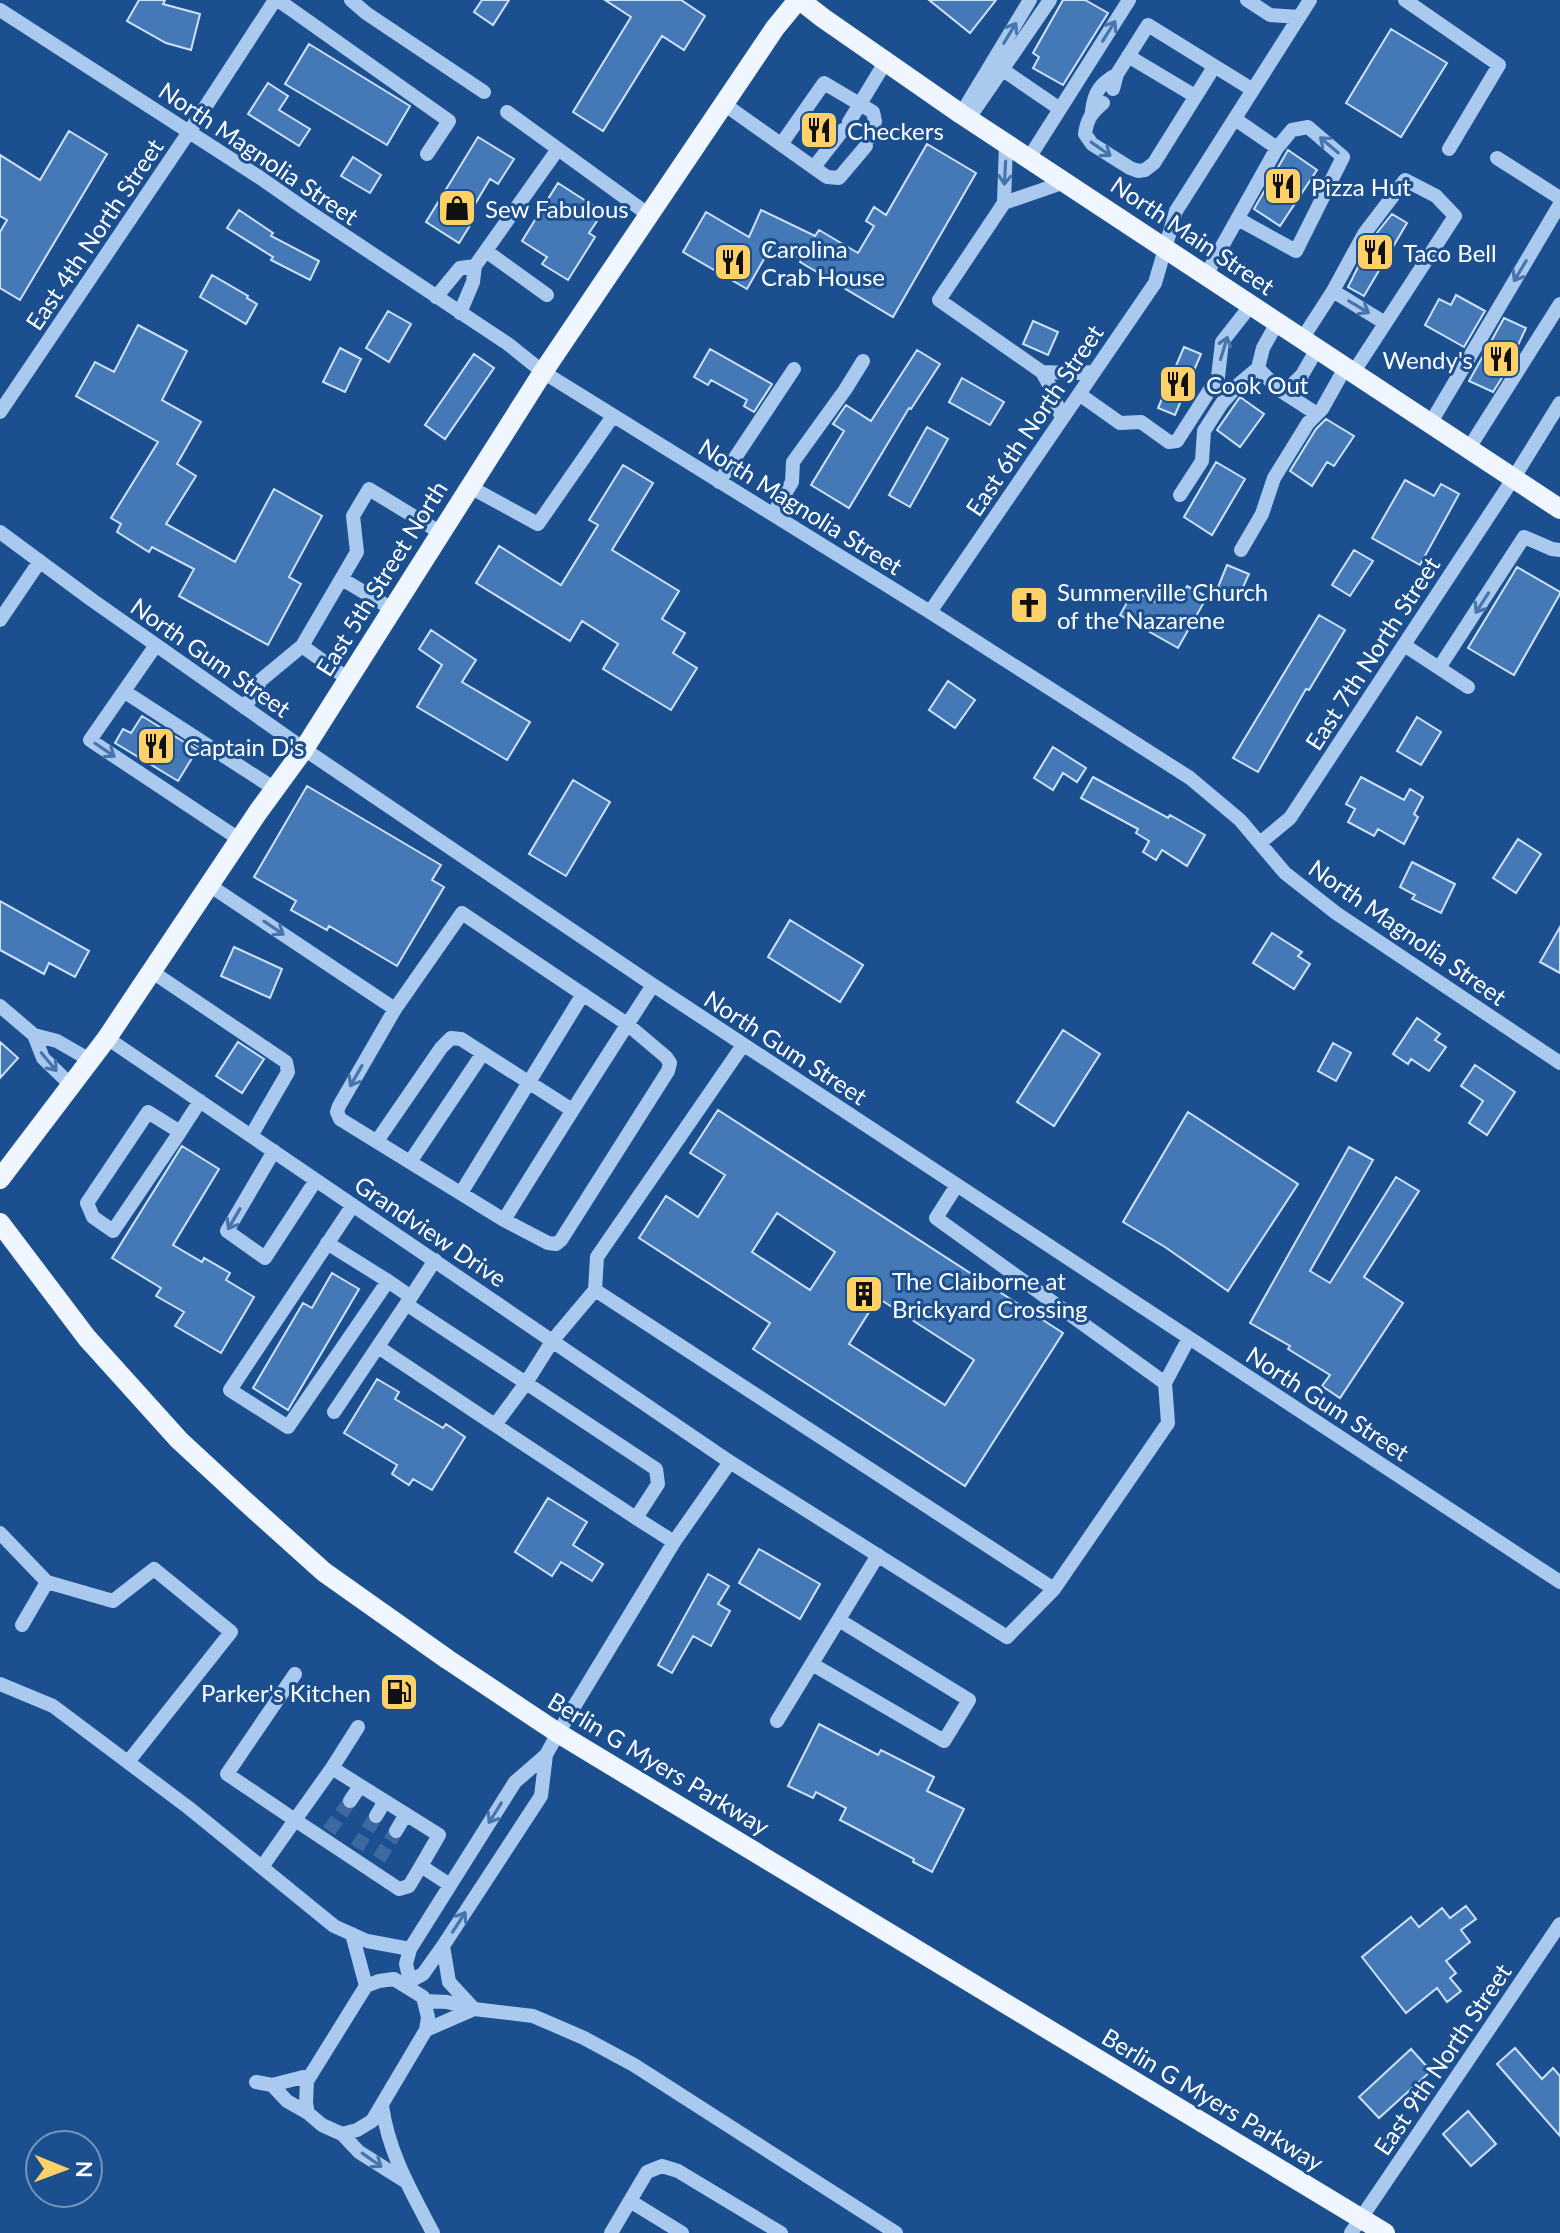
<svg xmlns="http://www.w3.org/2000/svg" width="1560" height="2233" viewBox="0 0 1560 2233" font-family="Lato,sans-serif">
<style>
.building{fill:#4478b7;stroke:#cfe3fa;stroke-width:2;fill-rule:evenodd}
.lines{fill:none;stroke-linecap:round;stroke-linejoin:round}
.minor-tunnel{stroke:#3d69a0;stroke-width:14;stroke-dasharray:14 7;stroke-linecap:butt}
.minor{stroke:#a9c9ee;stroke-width:14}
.major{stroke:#f0f6ff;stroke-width:20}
.oneway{stroke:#4674ac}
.labels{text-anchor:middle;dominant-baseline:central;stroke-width:6;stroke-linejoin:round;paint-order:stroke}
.poi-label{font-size:24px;fill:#fff;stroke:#1b4f8f;text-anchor:start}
.street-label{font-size:24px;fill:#fff;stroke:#1b4f8f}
</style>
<rect width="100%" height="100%" fill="#1b4f8f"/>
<path class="building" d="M139 0H165L163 4 200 14 191 50 166 43 127 21Z
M482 0H509L493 25 474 12Z
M605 0H681L705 16 684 50 662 36 603 131 573 112 631 17Z
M929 0H996L970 33Z
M1063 0H1085L1108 13 1063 85 1033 68 1039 57 1033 53Z
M1391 29 1447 63 1401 137 1346 103Z
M309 44 410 106 387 145 285 84Z
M268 83 288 96 279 110 310 129 299 146 248 114Z
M69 131 107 154 20 300 0 288V232L7 220 0 216V155L40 180Z
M478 137 514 159 498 184 490 179 468 216 474 219 459 243 426 222Z
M927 144 976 173 893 317 800 262 802 259 772 245 747 289 683 252 706 212 749 237 761 210 815 236 819 230 858 253 874 226 866 221 874 207 886 215Z
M1288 150 1317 170 1280 226 1254 209Z
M353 157 381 175 370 193 341 176Z
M558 183 603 212 589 233 595 237 568 280 542 264 547 257 522 241Z
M239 210 273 233 271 236 319 261 310 280 271 260 273 257 227 228Z
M1392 214 1407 223 1364 296 1348 287 1372 239Z
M212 275 248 296 247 298 257 304 246 324 200 297Z
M1456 295 1485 311 1464 347 1425 325 1439 299 1451 305Z
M388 311 411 324 389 362 366 348Z
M1504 318 1526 328 1505 373 1493 392 1469 381Z
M1033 321 1058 332 1048 355 1023 344Z
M138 325 187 351 162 400 201 422 177 464 196 476 166 524 235 562 274 489 322 516 289 577 301 584 268 645 179 596 194 569 152 547 149 552 117 532 121 524 111 518 158 442 76 396 95 362 114 372Z
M1184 347 1201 354 1175 415 1158 408Z
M340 348 361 359 345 392 323 382Z
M710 349 772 384 754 412 744 406 747 400 711 380 708 385 694 377Z
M917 350 940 364 911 409 909 408 849 508 811 485 844 431 833 424 846 405 871 421Z
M474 354 494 368 445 439 425 425Z
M962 378 1004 402 990 425 949 402Z
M1240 397 1264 414 1240 447 1217 430Z
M1326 419 1354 436 1334 466 1327 462 1312 486 1290 471 1316 429Z
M927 427 948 439 910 507 889 495Z
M1216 462 1245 479 1212 535 1184 517Z
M623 465 653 483 612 550 679 591 662 619 685 633 673 653 697 668 671 710 603 669 618 644 582 621 570 641 476 583 499 546 561 585 598 525 589 520Z
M1405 480 1434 496 1441 484 1459 494 1420 565 1372 538Z
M1354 550 1373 561 1350 596 1332 585Z
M1227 565 1249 574 1239 596 1218 587Z
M1517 567 1560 592V594L1514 675 1468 648Z
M1187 586 1207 597 1178 648 1120 615 1134 590 1154 602 1161 590 1179 600Z
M1319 615 1345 630 1309 690 1306 689 1258 772 1233 758Z
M431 630 476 660 462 682 530 722 507 760 417 707 442 665 419 649Z
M948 681 975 700 955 728 929 710Z
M142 716 197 750 178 781 115 743 123 729 131 733Z
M1417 717 1441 732 1421 765 1397 751Z
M1053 747 1086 768 1077 782 1063 773 1053 790 1034 778Z
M1093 777 1168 818 1170 815 1205 835 1187 866 1162 850 1156 860 1143 852 1149 841 1136 833 1138 829 1081 798Z
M1361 777 1404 800 1410 789 1423 797 1414 814 1418 817 1404 844 1378 829 1374 836 1348 822 1355 809 1346 804Z
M573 780 610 802 566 876 529 854Z
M307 786 441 865 432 880 444 887 397 966 329 926 327 930 291 910 296 901 254 877Z
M1518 839 1541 854 1516 893 1493 878Z
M1412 862 1455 884 1441 913 1412 899 1415 895 1400 887Z
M0 901 89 951 75 977 49 963 44 974 0 950Z
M790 920 863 965 840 1002 768 957Z
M1560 927V973L1540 962Z
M1272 933 1302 952 1298 956 1310 964 1294 989 1253 963Z
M234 947 282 969 270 998 221 976Z
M1417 1018 1440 1034 1435 1040 1446 1047 1429 1071 1411 1059 1408 1064 1393 1054Z
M1063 1030 1100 1054 1054 1126 1017 1102Z
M0 1042 18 1058 0 1078Z
M238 1042 264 1059 242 1093 216 1076Z
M1333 1043 1351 1053 1336 1081 1318 1071Z
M1475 1065 1515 1092 1487 1135 1469 1123 1483 1101 1461 1086Z
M718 1110 1063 1333 965 1486 753 1349 770 1323 639 1238 666 1196 698 1217 725 1175 690 1153ZM777 1213 835 1252 810 1290 752 1252ZM878 1298 974 1360 945 1405 849 1344Z
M1188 1112 1298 1184 1228 1291 1165 1247 1123 1222Z
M182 1146 219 1169 173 1245 202 1262 204 1258 230 1273 226 1280 254 1297 221 1353 175 1326 184 1312 156 1296 161 1288 112 1258Z
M1349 1147 1373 1160 1310 1271 1330 1283 1396 1177 1419 1191 1364 1277 1403 1303 1340 1398 1322 1386 1330 1375 1288 1349 1290 1346 1250 1323Z
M332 1273 359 1289 288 1410 253 1388 303 1303 312 1308Z
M377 1379 399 1392 395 1399 443 1428 446 1424 465 1437 432 1490 413 1479 409 1485 392 1474 397 1465 344 1433Z
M548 1498 587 1522 573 1545 603 1564 592 1581 561 1562 552 1576 515 1552Z
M759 1549 820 1584 800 1619 739 1583Z
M708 1574 729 1586 718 1604 730 1611 711 1646 693 1636 672 1673 658 1665Z
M819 1724 878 1755 881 1750 934 1777 927 1791 964 1809 932 1872 913 1862 914 1859 840 1820 846 1808 816 1792 813 1798 788 1786Z
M1466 1906 1476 1919 1461 1930 1470 1942 1446 1961 1456 1973 1450 1978 1461 1991 1447 2002 1437 1988 1406 2013 1362 1957 1411 1917 1419 1927 1442 1908 1450 1918Z
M1515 2048 1542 2079 1553 2068 1560 2076V2136L1497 2064Z
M1411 2049 1431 2071 1379 2118 1359 2097Z
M1468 2111 1496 2144 1471 2166 1443 2134Z"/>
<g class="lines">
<path class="minor-tunnel" d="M329 1831 350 1801
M357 1848 376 1816
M379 1859 396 1831"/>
<path class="minor" d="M278 0 449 121 427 154
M351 0 366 13 484 92
M1247 0 1270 15 1299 17
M1405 0 1499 65 1449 149
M0 10 259 177 305 209 508 344 543 372 930 612 1190 778 1240 820 1285 873 1336 913 1560 1063
M1128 56 1195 96
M1003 70 1060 109
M1113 89 1117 74 1148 25 1253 90
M1103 103C1092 112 1087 119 1085 134L1092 144 1130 168 1138 171 1145 170 1154 163 1214 67
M724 104 827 177 839 178 866 146
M1092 111C1094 92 1100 84 1117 74
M507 112 649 215
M961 114 1030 0
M969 118 1050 0
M1235 119 1277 148
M849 122 886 61
M782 143 824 83 873 112 875 121 871 137
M1006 143 1004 203 939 300 1042 372 1051 388 1062 419
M1029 158 1129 0
M1497 158 1560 198
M814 167 843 130
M1004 203 1065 182
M486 251 547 295
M1206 275 1277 148 1292 130 1308 127 1343 157 1296 251 1238 219
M1333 291 1385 323
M436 297 460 268 475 266 558 149
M460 313 473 282 475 266
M1277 323 1263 348 1258 368 1275 386 1290 387 1302 375 1317 349
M1302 339 1333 291 1364 234 1405 180 1436 196 1455 216 1353 373
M1042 372 1073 373 1094 372
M1275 387 1317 414
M1079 394 1120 423 1141 422 1169 442 1177 441 1218 377 1222 342 1251 305
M0 412 189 132 275 0
M1430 424 1560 204
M1469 448 1560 304
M719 482 794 369
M470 487 538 524 613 416
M1180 495 1202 461 1204 431 1222 403 1239 384 1258 368
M773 514 792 482 793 462 845 390 863 361
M0 532 92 600 304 749 653 985 1560 1582
M1241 550 1262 514 1274 478 1308 423 1322 409 1345 368
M342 579 392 609
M930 612 1155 283 1176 211 1310 0
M0 620 40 561
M156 645 90 740 239 839
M1404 645 1468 687
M302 646 348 679
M1439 668 1524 537 1552 549 1560 550
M125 692 275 789
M245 708 261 680 302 646 357 552 353 516 369 489 441 533
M1260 843 1290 818 1513 479 1560 403
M209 885 395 1009
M151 971 286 1062 288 1072 251 1136
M0 1006 34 1035 43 1058 71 1085
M34 1035 57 1041 90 1060
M107 1038 730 1462 674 1542 558 1733 546 1755 541 1796 443 1946 423 1974 410 1981 407 1986
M180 1132 113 1231 93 1217 87 1203 148 1112 180 1132 200 1101
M377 1141 441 1048 451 1038 461 1039 572 1110
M274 1151 227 1231 265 1258 316 1180
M410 1162 483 1053
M957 1185 936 1218 1165 1383
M461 1193 583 994
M353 1205 230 1390 288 1427 388 1281 411 1297 435 1260
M504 1220 548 1243 556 1244 561 1240 668 1071 670 1063 666 1057 627 1024 462 913 395 1009 339 1106 337 1112 340 1119 504 1220C553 1141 602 1063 653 985
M327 1243 388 1281
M595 1290 1054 1589 1007 1637 730 1462
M406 1304 526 1383 553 1340 595 1290 597 1257 743 1045
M378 1347 495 1425 526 1383 656 1469 658 1484 636 1518 495 1425
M334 1412 411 1297
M636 1518 674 1542
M0 1533 47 1582 113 1601 154 1569 231 1632 128 1762
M1054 1589 1168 1423 1165 1383 1189 1338
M22 1625 47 1582
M812 1664 944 1741 969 1700 839 1620
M0 1684 53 1706 189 1808 334 1926 367 1941 410 1949
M777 1721 878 1555
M358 1727 332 1768 439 1835 421 1866 450 1885
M332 1768 295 1820 399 1889 409 1886 421 1866
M350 1801 360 1786
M376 1816 385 1801
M396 1831 406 1814
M262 1867 295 1820 227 1774 295 1674
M352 1934 366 1986
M443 1946 449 1982 474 2009
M394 1979 423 1997 428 2017 426 2030 372 2121 357 2130 342 2134 322 2125 308 2113 306 2103 307 2081 366 1986 379 1981Z
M410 1981 406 1964 410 1949 515 1782 546 1755
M425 2001 447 2002 474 2009 533 2016 584 2038 634 2065 896 2233
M426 2030 474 2009
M256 2082 272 2085 311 2075
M272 2085 287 2101 308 2113
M382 2106C389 2154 411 2191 433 2233
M342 2134 359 2152 405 2181
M630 2201 682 2233
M611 2233 647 2172 662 2166 678 2171 781 2233
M1351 2233 1560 1924"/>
<path class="major" d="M800 0 823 18 961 114 1560 509
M0 1179 107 1038 258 812 304 749 543 372 775 28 798 0
M0 1223 87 1338 179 1440 246 1502 324 1572 447 1659 558 1733 1385 2233"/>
</g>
<defs><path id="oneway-shaft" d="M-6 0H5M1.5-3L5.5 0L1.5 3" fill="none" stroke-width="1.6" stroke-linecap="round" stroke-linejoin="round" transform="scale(2)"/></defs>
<g class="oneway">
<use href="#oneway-shaft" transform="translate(1109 31) rotate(-58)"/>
<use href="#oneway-shaft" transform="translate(1010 33) rotate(-59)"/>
<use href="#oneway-shaft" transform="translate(1329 145) rotate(-140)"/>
<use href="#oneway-shaft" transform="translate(1101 149) rotate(35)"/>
<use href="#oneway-shaft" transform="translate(1005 173) rotate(93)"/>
<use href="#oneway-shaft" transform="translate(1520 271) rotate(121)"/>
<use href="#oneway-shaft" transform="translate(1359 307) rotate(31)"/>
<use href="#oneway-shaft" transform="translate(1224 348) rotate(-73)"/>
<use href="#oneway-shaft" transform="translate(1482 603) rotate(123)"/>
<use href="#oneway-shaft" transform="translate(105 750) rotate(34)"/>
<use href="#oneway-shaft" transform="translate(274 928) rotate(34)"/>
<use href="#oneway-shaft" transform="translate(49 1062) rotate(50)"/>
<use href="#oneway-shaft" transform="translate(356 1076) rotate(120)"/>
<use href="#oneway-shaft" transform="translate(234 1219) rotate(120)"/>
<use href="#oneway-shaft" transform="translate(495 1813) rotate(122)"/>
<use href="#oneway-shaft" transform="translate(459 1922) rotate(-57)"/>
<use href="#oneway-shaft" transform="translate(372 2160) rotate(35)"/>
</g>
<defs>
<symbol id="restaurant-square" viewBox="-11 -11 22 22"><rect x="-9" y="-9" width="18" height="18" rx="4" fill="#ffd166" stroke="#1b4f8f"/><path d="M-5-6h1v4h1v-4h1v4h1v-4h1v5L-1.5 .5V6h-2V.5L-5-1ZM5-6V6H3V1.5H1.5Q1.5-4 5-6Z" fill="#111"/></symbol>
<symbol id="shop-square" viewBox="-11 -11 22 22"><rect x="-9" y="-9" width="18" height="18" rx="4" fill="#ffd166" stroke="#1b4f8f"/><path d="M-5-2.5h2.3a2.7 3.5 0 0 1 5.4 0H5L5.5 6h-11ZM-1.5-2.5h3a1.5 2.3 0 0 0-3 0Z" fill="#111"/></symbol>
<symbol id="church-square" viewBox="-11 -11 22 22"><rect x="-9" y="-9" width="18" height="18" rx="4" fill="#ffd166" stroke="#1b4f8f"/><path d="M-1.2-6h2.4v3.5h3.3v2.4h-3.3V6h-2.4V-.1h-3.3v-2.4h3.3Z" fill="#111"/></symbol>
<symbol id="building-square" viewBox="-11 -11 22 22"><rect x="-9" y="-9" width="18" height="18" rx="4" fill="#ffd166" stroke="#1b4f8f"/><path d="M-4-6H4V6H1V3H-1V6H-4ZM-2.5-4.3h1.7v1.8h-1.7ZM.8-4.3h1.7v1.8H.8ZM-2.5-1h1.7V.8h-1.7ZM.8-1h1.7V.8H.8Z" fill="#111"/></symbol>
<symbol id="fuel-square" viewBox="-11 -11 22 22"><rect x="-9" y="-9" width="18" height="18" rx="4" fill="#ffd166" stroke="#1b4f8f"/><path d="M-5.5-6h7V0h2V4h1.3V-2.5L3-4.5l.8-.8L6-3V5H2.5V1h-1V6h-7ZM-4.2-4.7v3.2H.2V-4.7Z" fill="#111"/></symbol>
</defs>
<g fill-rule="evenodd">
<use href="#restaurant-square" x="797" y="108" width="44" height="44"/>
<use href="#restaurant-square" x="1261" y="164" width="44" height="44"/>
<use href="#shop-square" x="435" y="186" width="44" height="44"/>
<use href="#restaurant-square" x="1353" y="230" width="44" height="44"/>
<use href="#restaurant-square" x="711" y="240" width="44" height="44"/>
<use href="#restaurant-square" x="1479" y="337" width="44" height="44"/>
<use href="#restaurant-square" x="1156" y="362" width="44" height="44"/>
<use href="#church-square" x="1007" y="583" width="44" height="44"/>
<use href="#restaurant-square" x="134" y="724" width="44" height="44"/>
<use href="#building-square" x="842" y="1272" width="44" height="44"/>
<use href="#fuel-square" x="377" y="1670" width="44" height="44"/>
</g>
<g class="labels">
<g class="poi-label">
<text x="847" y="130">Checkers</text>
<text x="1311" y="186">Pizza Hut</text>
<text x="485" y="208">Sew Fabulous</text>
<text x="761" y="248">Carolina<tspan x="761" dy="28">Crab House</tspan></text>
<text x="1403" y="252">Taco Bell</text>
<text x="1473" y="359" text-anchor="end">Wendy's</text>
<text x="1206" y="384">Cook Out</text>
<text x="1057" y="591">Summerville Church<tspan x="1057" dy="28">of the Nazarene</tspan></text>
<text x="184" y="746">Captain D's</text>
<text x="892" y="1280">The Claiborne at<tspan x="892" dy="28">Brickyard Crossing</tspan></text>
<text x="371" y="1692" text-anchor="end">Parker's Kitchen</text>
</g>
<g class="street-label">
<text transform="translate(259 153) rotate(34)">North Magnolia Street</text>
<text transform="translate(94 234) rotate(-56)">East 4th North Street</text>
<text transform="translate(1193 235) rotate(34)">North Main Street</text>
<text transform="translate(1034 420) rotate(-56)">East 6th North Street</text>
<text transform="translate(801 506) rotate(32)">North Magnolia Street</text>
<text transform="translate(381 578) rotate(-58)">East 5th Street North</text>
<text transform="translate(1372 653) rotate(-57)">East 7th North Street</text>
<text transform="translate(211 657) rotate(35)">North Gum Street</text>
<text transform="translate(1408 932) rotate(35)">North Magnolia Street</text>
<text transform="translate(786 1047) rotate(33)">North Gum Street</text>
<text transform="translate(431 1231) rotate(34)">Grandview Drive</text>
<text transform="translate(1328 1403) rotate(33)">North Gum Street</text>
<text transform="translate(659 1763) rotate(31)">Berlin G Myers Parkway</text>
<text transform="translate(1442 2059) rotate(-56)">East 9th North Street</text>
<text transform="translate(1213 2099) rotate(31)">Berlin G Myers Parkway</text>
</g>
</g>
<g transform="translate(64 2169) rotate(91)"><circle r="38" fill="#1b4f8f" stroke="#7695bc" stroke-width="2"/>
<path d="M0-6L14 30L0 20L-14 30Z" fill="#ffd166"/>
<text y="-12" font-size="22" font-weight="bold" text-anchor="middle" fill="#ffffff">N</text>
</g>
</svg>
